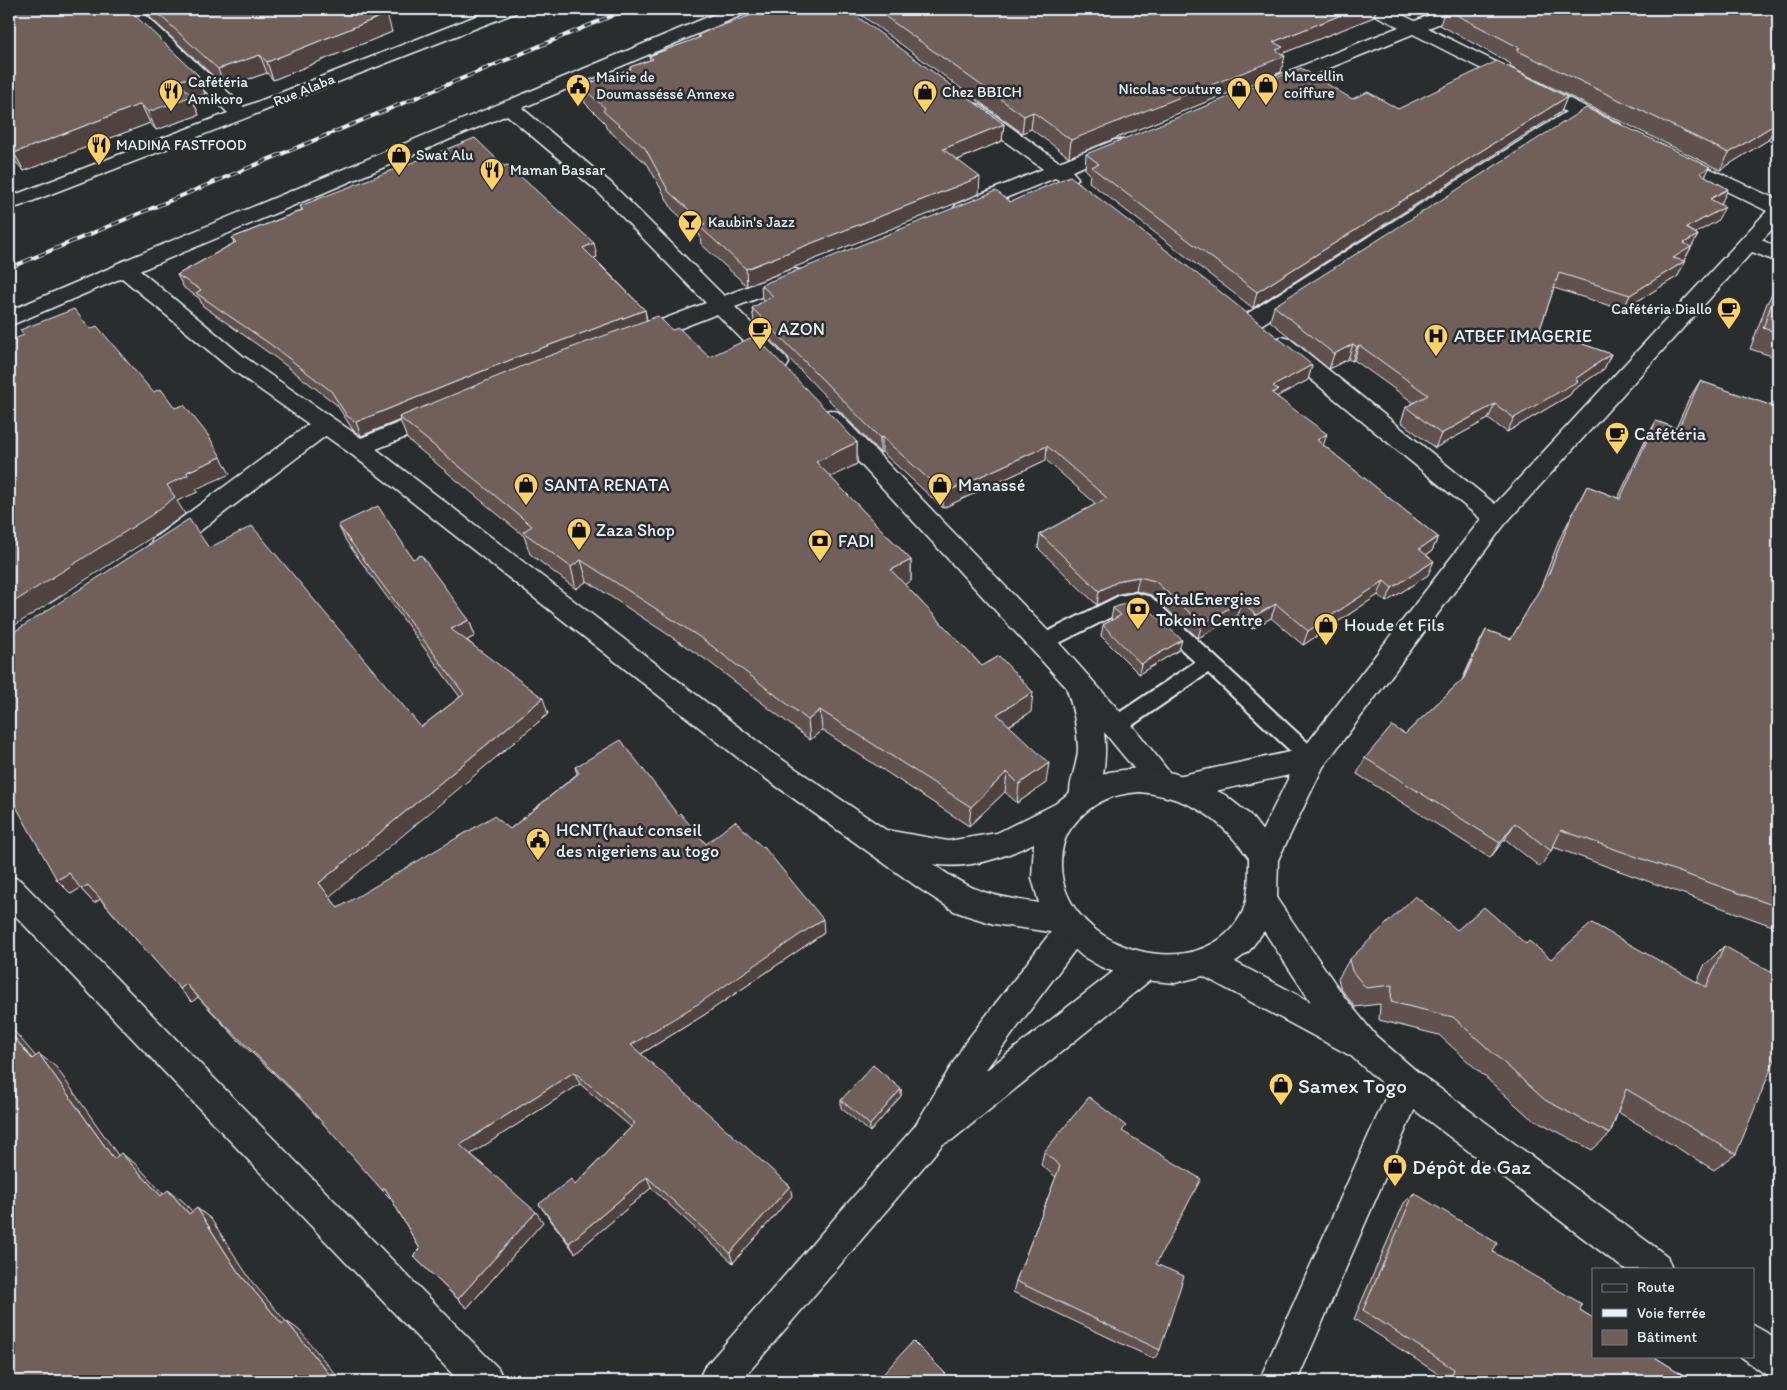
<svg xmlns="http://www.w3.org/2000/svg" width="1787" height="1390" viewBox="0 0 1787 1390" font-family="Itim,sans-serif">
<style>
.lines{fill:none;stroke-linecap:round;stroke-linejoin:round}
.service-casing{stroke:#e8f1f8;stroke-width:4}
.minor-casing{stroke:#e8f1f8;stroke-width:3}
.secondary-casing{stroke:#e8f1f8;stroke-width:3}
.service{fill:#2a2d2e;fill-rule:evenodd}
.minor{fill:#2a2d2e;fill-rule:evenodd}
.secondary{fill:#2a2d2e;fill-rule:evenodd}
.rail-casing{stroke:#e8f1f8;stroke-width:4}
.rail{stroke:#2a2d2e;stroke-width:2.5;stroke-dasharray:8;stroke-linecap:butt}
.wall{fill:#61514f;stroke:#e8f1f8}
.shaded-wall{fill:#4f4240;stroke:#e8f1f8}
.building{fill:#715e5c;stroke:#e8f1f8}
.labels{text-anchor:middle;dominant-baseline:central;stroke-width:5;stroke-linejoin:round;paint-order:stroke}
.far-poi-label{font-size:15px;fill:#e8f1f8;stroke:#2a2d2e;text-anchor:start}
.far-street-label{font-size:15px;fill:#e8f1f8;stroke:#2a2d2e}
.poi-label{font-size:18px;fill:#e8f1f8;stroke:#2a2d2e;text-anchor:start}
.near-poi-label{font-size:21px;fill:#e8f1f8;stroke:#2a2d2e;text-anchor:start}
</style>
<rect width="100%" height="100%" fill="#2a2d2e"/>
<filter id="ink" filterUnits="userSpaceOnUse"><feTurbulence type="fractalNoise" baseFrequency=".02" numOctaves="2"/><feDisplacementMap in="SourceGraphic" scale="10" xChannelSelector="R" yChannelSelector="G"/><feConvolveMatrix kernelMatrix="1 2 1 2 8 2 1 2 1" color-interpolation-filters="sRGB"/></filter>
<g filter="url(#ink)">
<g class="lines">
<defs>
<path id="service" d="M1136 593 1151 597 1319 753 1322 759 1319 765 1312 768 1305 765 1208 673 1124 731 1117 733 1110 731 1107 725 1110 719 1195 662 1136 607 1129 608 1051 647 1044 650 1037 647 1034 642 1037 637 1119 596Z"/>
<path id="minor" d="M120 9H139L244 107 494 9H518L515 13 20 206 9 207V197L228 113Z
M727 9H750L747 13 522 108 611 183 724 296 787 271 795 269 803 271 806 276 803 281 735 307 786 358 789 363 786 368 778 370 770 368 717 314 640 344 632 346 624 344 621 339 624 334 706 303 597 191 507 115 132 274 124 276 116 274 113 269 116 264Z
M1368 9H1390L1415 21 1445 9H1469L1466 13 1428 28 1620 124 1623 128 1620 132H1606L1581 119 1261 325 1253 327 1245 325 1242 320 1245 315 1566 112 1413 34 1278 89H1264L1262 85 1264 81 1399 27 1371 13Z
M973 103 980 105 1059 162 1115 140H1129L1132 144 1129 148 1072 171 1078 178 1075 182 1068 184 1055 178 971 212 964 214 957 212 954 208 957 204 1043 169 966 113 964 109 966 105Z
M1674 152 1778 200V223L1762 240 1778 248V262L1752 252 1505 524 1323 767 1275 866 1264 870 1253 866 1249 857 1290 775 1182 798 1172 795 1170 790 1161 793 1151 789 1104 732C1107 755 1104 784 1093 806L1083 809 1073 806C1064 788 1078 768 1078 748 1077 727 1073 707 1066 687L818 418 822 412 830 410 838 412 1051 634 1132 725 1173 777 1303 749 1481 519 1274 349 1271 344 1274 339 1282 337 1290 339 1495 504 1767 211 1667 162 1664 158 1667 154Z
M438 407 446 409 450 415 446 421 359 456 351 454 347 448 351 442Z
M324 417 332 419 336 425 332 431 171 553 162 555 153 553 149 546 153 539 316 419Z
M9 876 20 880 498 1368 504 1381H459L9 909Z
M1072 915 1083 919 1087 929 1083 939 984 1072 1132 957 1143 953 1154 957 1159 967 1154 977 952 1140 943 1144 741 1381H698L704 1368 915 1126 965 1043 1061 919Z
M1408 1069 1420 1074 1425 1085 1297 1381H1259L1396 1074Z"/>
<path id="secondary" d="M9 193 16 195 23 202 20 206 9 209Z
M124 262 132 264 243 356 367 442 771 752 886 830 948 841 997 833 1055 804 1082 783 1109 772 1130 769 1140 768 1173 773 1198 781 1225 795 1250 815 1271 842 1278 858 1277 899 1345 998 1376 1036 1420 1074 1667 1256 1672 1269H1624L1396 1096 1351 1056 1203 976 1175 983 1133 979 1101 967 1082 956 1057 933 994 924 965 915 954 911 920 889 751 768 351 454 227 366 122 278 9 326V311ZM1140 792C1191 798 1219 817 1249 858 1249 874 1249 896 1243 911 1206 990 1064 953 1061 866 1061 852 1063 838 1072 827 1090 803 1111 794 1140 792ZM1034 843 1032 878 1039 903C992 896 973 893 933 864 967 870 1004 858 1034 843ZM1264 931 1311 1002 1235 962 1249 951Z
M1753 1325 1778 1339V1380L1765 1374 1740 1356H1753Z"/>
</defs>
<use href="#service" class="service-casing"/>
<use href="#minor" class="minor-casing"/>
<use href="#secondary" class="secondary-casing"/>
<use href="#service" class="service"/>
<use href="#minor" class="minor"/>
<use href="#secondary" class="secondary"/>
<defs>
<path id="rail" d="M9 268 628 9"/>
</defs>
<use href="#rail" class="rail-casing"/>
<use href="#rail" class="rail"/>
</g>
<path class="wall" d="M9 9 198 75 205 94 192 98 199 115 156 130 150 123 24 171 9 155Z
M141 9H382L392 32 273 80 267 73 225 87Z
M853 9H1376L1374 17 1281 54V72L1069 157 1031 129 1022 133Z
M1409 9H1441L1422 16Z
M1445 9H1778V145L1768 140 1720 170 1510 67 1511 64 1440 25Z
M858 18 1004 124 1002 141 958 160 979 194 747 286 701 244 700 235 672 209 648 165 606 128 605 123 585 103 581 86 630 69V67L650 60 649 56 699 38 698 35Z
M1567 97 1561 112 1253 308 1089 182 1090 174 1085 169 1086 154 1352 99 1398 109Z
M1710 167 1705 176 1728 189 1720 204 1717 221 1695 233 1698 235 1684 261 1678 276 1623 310 1554 288 1540 329 1611 354 1604 369 1573 390 1570 395 1507 432 1488 419 1435 448 1401 422 1406 407 1414 403 1354 360 1352 361 1348 359 1329 369 1270 321 1274 306Z
M1010 202 1312 365 1308 380 1277 396 1323 445 1438 537 1432 551 1426 555 1428 575 1386 602 1378 595 1303 645 1271 618 1252 629 1237 616 1198 638 1151 595 1136 591 1119 594 1097 605 1038 548 1040 534 1096 504 1046 460 943 508 882 452 880 453 754 322 752 308 764 301 762 300 761 285Z
M300 206 597 257 594 258 645 310 647 320 672 330 709 357 857 442V464L830 477 911 560V581L904 584 982 666 1031 712 1009 726 1046 783 1017 803 1005 792 969 826 822 730 810 740 708 661 587 581 576 589 530 554 524 536 407 439 400 420 361 436 353 430 337 405 276 358 203 306 199 298 184 288 177 275 234 243 232 238 302 210Z
M1778 284V358L1750 349 1767 303Z
M1700 381 1778 408V928L1553 847 1551 851 1540 867 1505 839 1490 858 1357 774 1365 758 1405 734 1462 680 1477 647 1486 630 1511 639 1540 589 1560 538 1587 486 1618 498 1646 439 1656 421 1676 428 1689 399Z
M338 525 413 559 469 620 475 636 467 640 548 714 329 896 338 908 510 829 577 774 575 767 678 815 706 844 824 933 704 1015 641 1054 792 1196 733 1263 651 1188 575 1253 546 1214 539 1204 575 1185 631 1127 580 1084 471 1154 543 1222 467 1308 413 1256 420 1249 392 1200 306 1104 237 1039 198 997 192 1002 100 899 94 903 80 888 71 894 57 880 209 548 421 727 460 697 346 541Z
M1113 608 1179 650 1139 674 1101 636 1103 625 1112 620 1111 619Z
M1457 930 1526 944 1551 959 1697 982 1704 966 1724 946 1736 1154 1714 1170 1618 1112 1610 1134 1592 1150 1528 1116 1439 1035 1379 1020 1380 1004 1355 1007 1341 989 1338 979 1349 960Z
M901 1089V1096L870 1132 841 1108V1100Z
M1123 1133 1156 1264 1160 1350 1154 1359 1013 1292 1016 1281 1056 1177 1041 1165 1044 1152Z
M1414 1193 1493 1252 1580 1310 1693 1381H1441L1443 1377 1354 1319 1404 1203Z"/>
<path class="shaded-wall" d="M1356 9H1376L1374 17 1281 54 1285 56 1281 72 1069 157 1071 140 1273 42Z
M1424 9H1441L1422 16Z
M387 14 392 32 273 80 267 62Z
M260 55 267 73 225 87 218 69Z
M198 75 205 94 192 98 199 115 156 130 148 112 178 81Z
M1567 97 1561 112 1253 308 1257 292Z
M141 104 150 123 24 171 14 153Z
M1033 112 1031 129 1022 133 1024 116Z
M1777 123 1768 140 1720 170 1729 153Z
M1004 124 1002 141 943 166V149Z
M1710 167 1702 182 1700 173Z
M980 177 979 194 747 286 746 269Z
M1728 189 1721 204 1703 213 1710 199Z
M1725 207 1717 221 1678 243 1686 228Z
M1698 235 1683 262 1673 258 1684 243Z
M594 243 597 257 586 261 583 248Z
M1685 261 1678 276 1623 310 1630 295Z
M645 310 647 324 399 417 400 420 361 436 356 422 520 356Z
M1353 344 1348 359 1329 369 1334 354Z
M1359 345 1354 360 1352 361 1357 347Z
M1611 354 1604 369 1573 390 1570 395 1507 432 1514 418 1575 379Z
M1312 365 1308 380 1276 397 1268 408 1273 386Z
M1495 404 1488 419 1435 448 1441 434Z
M1327 434 1322 449 1317 440Z
M882 437V452L880 453V438Z
M857 442V464L817 484 816 462Z
M1047 446 1046 460 943 508 944 493Z
M221 457 230 474 196 489 198 492 177 501 185 514 160 532 9 629V605L167 485 187 472Z
M1438 537 1432 551 1413 563 1419 549Z
M581 560 587 581 576 589 571 567Z
M911 560V581L891 592V570Z
M1434 561 1428 575 1386 602 1392 588Z
M1139 577 1136 591 1119 594 1097 605 1099 591 1121 580Z
M1384 581 1378 595 1303 645 1308 631Z
M1241 601 1237 616 1198 638 1202 624Z
M1276 604 1271 618 1252 629 1256 615Z
M469 620 475 636 458 645 451 629Z
M1182 640 1179 650 1139 674 1141 664Z
M1033 692 1031 712 995 734 997 714Z
M543 698 548 714 329 897 319 883Z
M820 710 822 730 810 740 808 720Z
M1049 763 1046 783 1017 803 1019 784Z
M1007 772 1005 792 969 826 971 807Z
M1515 823 1505 839 1490 858 1500 843Z
M69 873 82 887 71 894 57 880Z
M88 885 101 899 94 903 81 889Z
M823 919 824 933 704 1015 636 1057 631 1045Z
M186 984 198 997 192 1002 180 989Z
M9 1025 49 1072 32 1059 9 1031Z
M39 1054 56 1067 129 1171 114 1159Z
M574 1072 580 1084 468 1156 460 1145Z
M901 1089V1096L870 1132V1125Z
M121 1153 137 1165 176 1208 161 1196Z
M647 1177 651 1188 575 1253 569 1243Z
M790 1186 792 1196 733 1263 730 1253Z
M385 1188 394 1198 392 1200 382 1190Z
M168 1190 183 1201 204 1225 189 1214Z
M197 1208 211 1219 252 1282 296 1333 282 1324 238 1272Z
M536 1212 543 1222 467 1308 458 1299Z
M286 1321 299 1330 341 1381H335Z"/>
<path class="building" d="M9 9H128L198 75 178 81 192 96 148 112 141 104 14 153 9 147Z
M153 9H382L387 14 267 62 260 55 218 69Z
M769 9H847L1004 124 943 149 980 177 746 269 699 226 705 224 669 192 645 148 603 111 605 108 581 86 631 69 630 67 653 59 649 56 701 37 698 35 712 29Z
M875 9H1356L1273 42 1283 47 1276 50 1285 56 1071 140 1033 112 1024 116Z
M1445 9H1778V123H1777L1729 153 1516 50 1520 48Z
M1497 61 1567 97 1257 292 1091 167 1099 164 1086 154 1301 68 1352 99 1368 92 1398 109Z
M1586 108 1710 167 1700 173 1728 189 1710 199 1725 207 1686 228 1698 235 1684 243 1691 247 1673 258 1685 261 1630 295 1559 273 1540 329 1611 354 1575 379 1578 381 1514 418 1495 404 1441 434 1406 407 1428 395 1359 345 1357 347 1353 344 1334 354 1274 306Z
M475 138 504 166 508 165 594 243 583 248 645 310 520 356 356 422 347 416 331 391 270 344 196 293 201 290 177 275 236 242 232 238 303 210 300 206Z
M1070 176 1218 290 1312 365 1273 386 1278 390 1272 393 1327 434 1317 440 1438 537 1419 549 1434 561 1392 588 1384 581 1308 631 1276 604 1256 615 1241 601 1202 624 1155 581 1139 577 1121 580 1099 591 1040 534 1107 498 1047 446 944 493 882 437 880 438 752 308 773 296 761 285 996 191 1010 202Z
M1778 285V333L1763 328Z
M74 309 90 329 97 326 153 392 161 389 175 408 184 405 208 435 221 457 187 472 188 475 167 485 175 497 150 516 9 605V341L24 335 20 330Z
M658 316 672 330 679 328 709 357 755 336 857 442 816 462 911 560 891 570 982 666 999 656 1033 692 997 714 1049 763 1019 784 1007 772 971 807 820 710 808 720 704 640 581 560 571 567 523 532 532 526 399 417 535 361Z
M1700 381 1778 408V907L1561 830 1551 851 1515 823 1500 843 1365 758 1392 726 1405 734 1464 678 1486 630 1511 639 1549 573 1570 520 1587 486 1620 499 1656 421 1678 429Z
M378 506 413 559 421 555 469 620 451 629 543 698 319 883 338 908 494 816 510 829 579 773 575 767 621 740 678 815 680 813 706 844 735 821 762 847 763 846 823 919 701 1002 631 1045 790 1186 730 1253 647 1177 569 1243 539 1204 571 1179 575 1185 635 1123 574 1072 460 1145 536 1212 458 1299 413 1256 420 1249 385 1188 382 1190 296 1093 226 1026 186 984 180 989 88 885 81 889 69 873 57 880 9 794V635L189 519 209 548 252 526 421 727 464 694 338 525Z
M1138 599 1182 640 1141 664 1103 625 1121 615 1113 608Z
M1415 896 1457 930 1484 907 1526 944 1529 941 1551 959 1592 923 1706 987 1724 946 1778 976V1052L1736 1154 1626 1089 1610 1134 1545 1100 1453 1017 1391 1002 1392 985 1366 988 1352 971 1349 960Z
M9 1031 32 1059 39 1054 114 1159 121 1153 161 1196 168 1190 189 1214 197 1208 238 1272 282 1324 286 1321 335 1381H9Z
M873 1065 901 1089 870 1125 841 1100Z
M1089 1097 1126 1126 1122 1131 1201 1179 1156 1264 1184 1276 1160 1350 1016 1281 1060 1166 1044 1152Z
M1414 1193 1497 1243 1493 1252 1582 1304 1580 1310 1593 1318V1356H1653L1693 1381H1450L1454 1369 1363 1310Z
M913 1341 953 1381H877Z"/>
</g>
<defs>
<symbol id="shop-pin" viewBox="-11 -11 22 30"><path d="M0 17L-7.5 6A9.5 9.5 0 1 1 7.5 6Z" fill="#ffd166" stroke="#2a2d2e"/><path d="M-5-2.5h2.3a2.7 3.5 0 0 1 5.4 0H5L5.5 6h-11ZM-1.5-2.5h3a1.5 2.3 0 0 0-3 0Z" fill="#111"/></symbol>
<symbol id="civic-pin" viewBox="-11 -11 22 30"><path d="M0 17L-7.5 6A9.5 9.5 0 1 1 7.5 6Z" fill="#ffd166" stroke="#2a2d2e"/><path d="M-.6-6.5H3V-4.5H.6V-3L4-1V1h2V6H-6V1h2V-1L-.6-3ZM-1.2 2.5V6h2.4V2.5Z" fill="#111"/></symbol>
<symbol id="restaurant-pin" viewBox="-11 -11 22 30"><path d="M0 17L-7.5 6A9.5 9.5 0 1 1 7.5 6Z" fill="#ffd166" stroke="#2a2d2e"/><path d="M-5-6h1v4h1v-4h1v4h1v-4h1v5L-1.5 .5V6h-2V.5L-5-1ZM5-6V6H3V1.5H1.5Q1.5-4 5-6Z" fill="#111"/></symbol>
<symbol id="bar-pin" viewBox="-11 -11 22 30"><path d="M0 17L-7.5 6A9.5 9.5 0 1 1 7.5 6Z" fill="#ffd166" stroke="#2a2d2e"/><path d="M-6-5H6L.8 .8V4.5H3.5V6h-7V4.5H-.8V.8Z" fill="#111"/></symbol>
<symbol id="cafe-pin" viewBox="-11 -11 22 30"><path d="M0 17L-7.5 6A9.5 9.5 0 1 1 7.5 6Z" fill="#ffd166" stroke="#2a2d2e"/><path d="M-5.5-4.5H6V0H3Q3 3.5 0 3.5H-2.5Q-5.5 3.5-5.5 0ZM3-3.2v2h1.7v-2ZM-6 4.5H4V6H-6Z" fill="#111"/></symbol>
<symbol id="hospital-pin" viewBox="-11 -11 22 30"><path d="M0 17L-7.5 6A9.5 9.5 0 1 1 7.5 6Z" fill="#ffd166" stroke="#2a2d2e"/><path d="M-5-5h3v3.5h4V-5h3V5h-3V1.5h-4V5h-3Z" fill="#111"/></symbol>
<symbol id="bank-pin" viewBox="-11 -11 22 30"><path d="M0 17L-7.5 6A9.5 9.5 0 1 1 7.5 6Z" fill="#ffd166" stroke="#2a2d2e"/><path d="M-6-4H6V4H-6ZM0-2.3a2.3 2.3 0 1 0 0 4.6a2.3 2.3 0 1 0 0-4.6Z" fill="#111"/></symbol>
</defs>
<g fill-rule="evenodd">
<use href="#shop-pin" x="1252" y="71" width="28" height="38"/>
<use href="#civic-pin" x="564" y="72" width="28" height="38"/>
<use href="#shop-pin" x="1225" y="75" width="28" height="38"/>
<use href="#restaurant-pin" x="157" y="77" width="28" height="38"/>
<use href="#shop-pin" x="911" y="78" width="28" height="38"/>
<use href="#restaurant-pin" x="85" y="131" width="28" height="38"/>
<use href="#shop-pin" x="385" y="141" width="28" height="38"/>
<use href="#restaurant-pin" x="478" y="156" width="28" height="38"/>
<use href="#bar-pin" x="676" y="208" width="28" height="38"/>
<use href="#cafe-pin" x="1715" y="295" width="28" height="38"/>
<use href="#cafe-pin" x="746" y="315" width="28" height="38"/>
<use href="#hospital-pin" x="1422" y="322" width="28" height="38"/>
<use href="#cafe-pin" x="1603" y="420" width="28" height="38"/>
<use href="#shop-pin" x="512" y="471" width="28" height="38"/>
<use href="#shop-pin" x="926" y="471" width="28" height="38"/>
<use href="#shop-pin" x="565" y="516" width="28" height="38"/>
<use href="#bank-pin" x="806" y="527" width="28" height="38"/>
<use href="#bank-pin" x="1124" y="595" width="28" height="38"/>
<use href="#shop-pin" x="1312" y="611" width="28" height="38"/>
<use href="#civic-pin" x="524" y="826" width="28" height="38"/>
<use href="#shop-pin" x="1267" y="1071" width="28" height="38"/>
<use href="#shop-pin" x="1381" y="1152" width="28" height="38"/>
</g>
<g class="labels">
<g class="far-poi-label">
<text x="1284" y="76">Marcellin<tspan x="1284" dy="17">coiffure</tspan></text>
<text x="596" y="77">Mairie de<tspan x="596" dy="17">Doumasséssé Annexe</tspan></text>
<text x="188" y="82">Cafétéria<tspan x="188" dy="17">Amikoro</tspan></text>
<text x="1222" y="89" text-anchor="end">Nicolas-couture</text>
<text x="942" y="92">Chez BBICH</text>
<text x="116" y="145">MADINA FASTFOOD</text>
<text x="416" y="155">Swat Alu</text>
<text x="510" y="170">Maman Bassar</text>
<text x="708" y="222">Kaubin's Jazz</text>
<text x="1712" y="309" text-anchor="end">Cafétéria Diallo</text>
</g>
<g class="far-street-label">
<text transform="translate(304 90) rotate(-22)">Rue Alaba</text>
</g>
<g class="poi-label">
<text x="778" y="329">AZON</text>
<text x="1454" y="336">ATBEF IMAGERIE</text>
<text x="1634" y="434">Cafétéria</text>
<text x="544" y="485">SANTA RENATA</text>
<text x="958" y="485">Manassé</text>
<text x="596" y="530">Zaza Shop</text>
<text x="838" y="541">FADI</text>
<text x="1156" y="599">TotalEnergies<tspan x="1156" dy="21">Tokoin Centre</tspan></text>
<text x="1344" y="625">Houde et Fils</text>
<text x="556" y="830">HCNT(haut conseil<tspan x="556" dy="21">des nigeriens au togo</tspan></text>
</g>
<g class="near-poi-label">
<text x="1298" y="1085">Samex Togo</text>
<text x="1412" y="1166">Dépôt de Gaz</text>
</g>
</g>
<rect width="1787" height="1390" fill="none" stroke="#2a2d2e" stroke-width="30"/>
<rect x="15" y="15" width="1757" height="1360" fill="none" stroke="#e8f1f8" stroke-width="2" filter="url(#ink)"/>
<rect x="1592" y="1268" width="162" height="90" fill="#2a2d2e" stroke="#767b7f"/>
<rect x="1602" y="1284" width="25" height="8" fill="#2a2d2e" stroke="#767b7f"/>
<text x="1637" y="1292" font-size="15" fill="#e8f1f8">Route</text>
<rect x="1602" y="1309" width="25" height="8" fill="#e8f1f8" stroke="#767b7f"/>
<text x="1637" y="1318" font-size="15" fill="#e8f1f8">Voie ferrée</text>
<rect x="1602" y="1330" width="25" height="15" fill="#715e5c" stroke="#767b7f"/>
<text x="1637" y="1342" font-size="15" fill="#e8f1f8">Bâtiment</text>
</svg>
